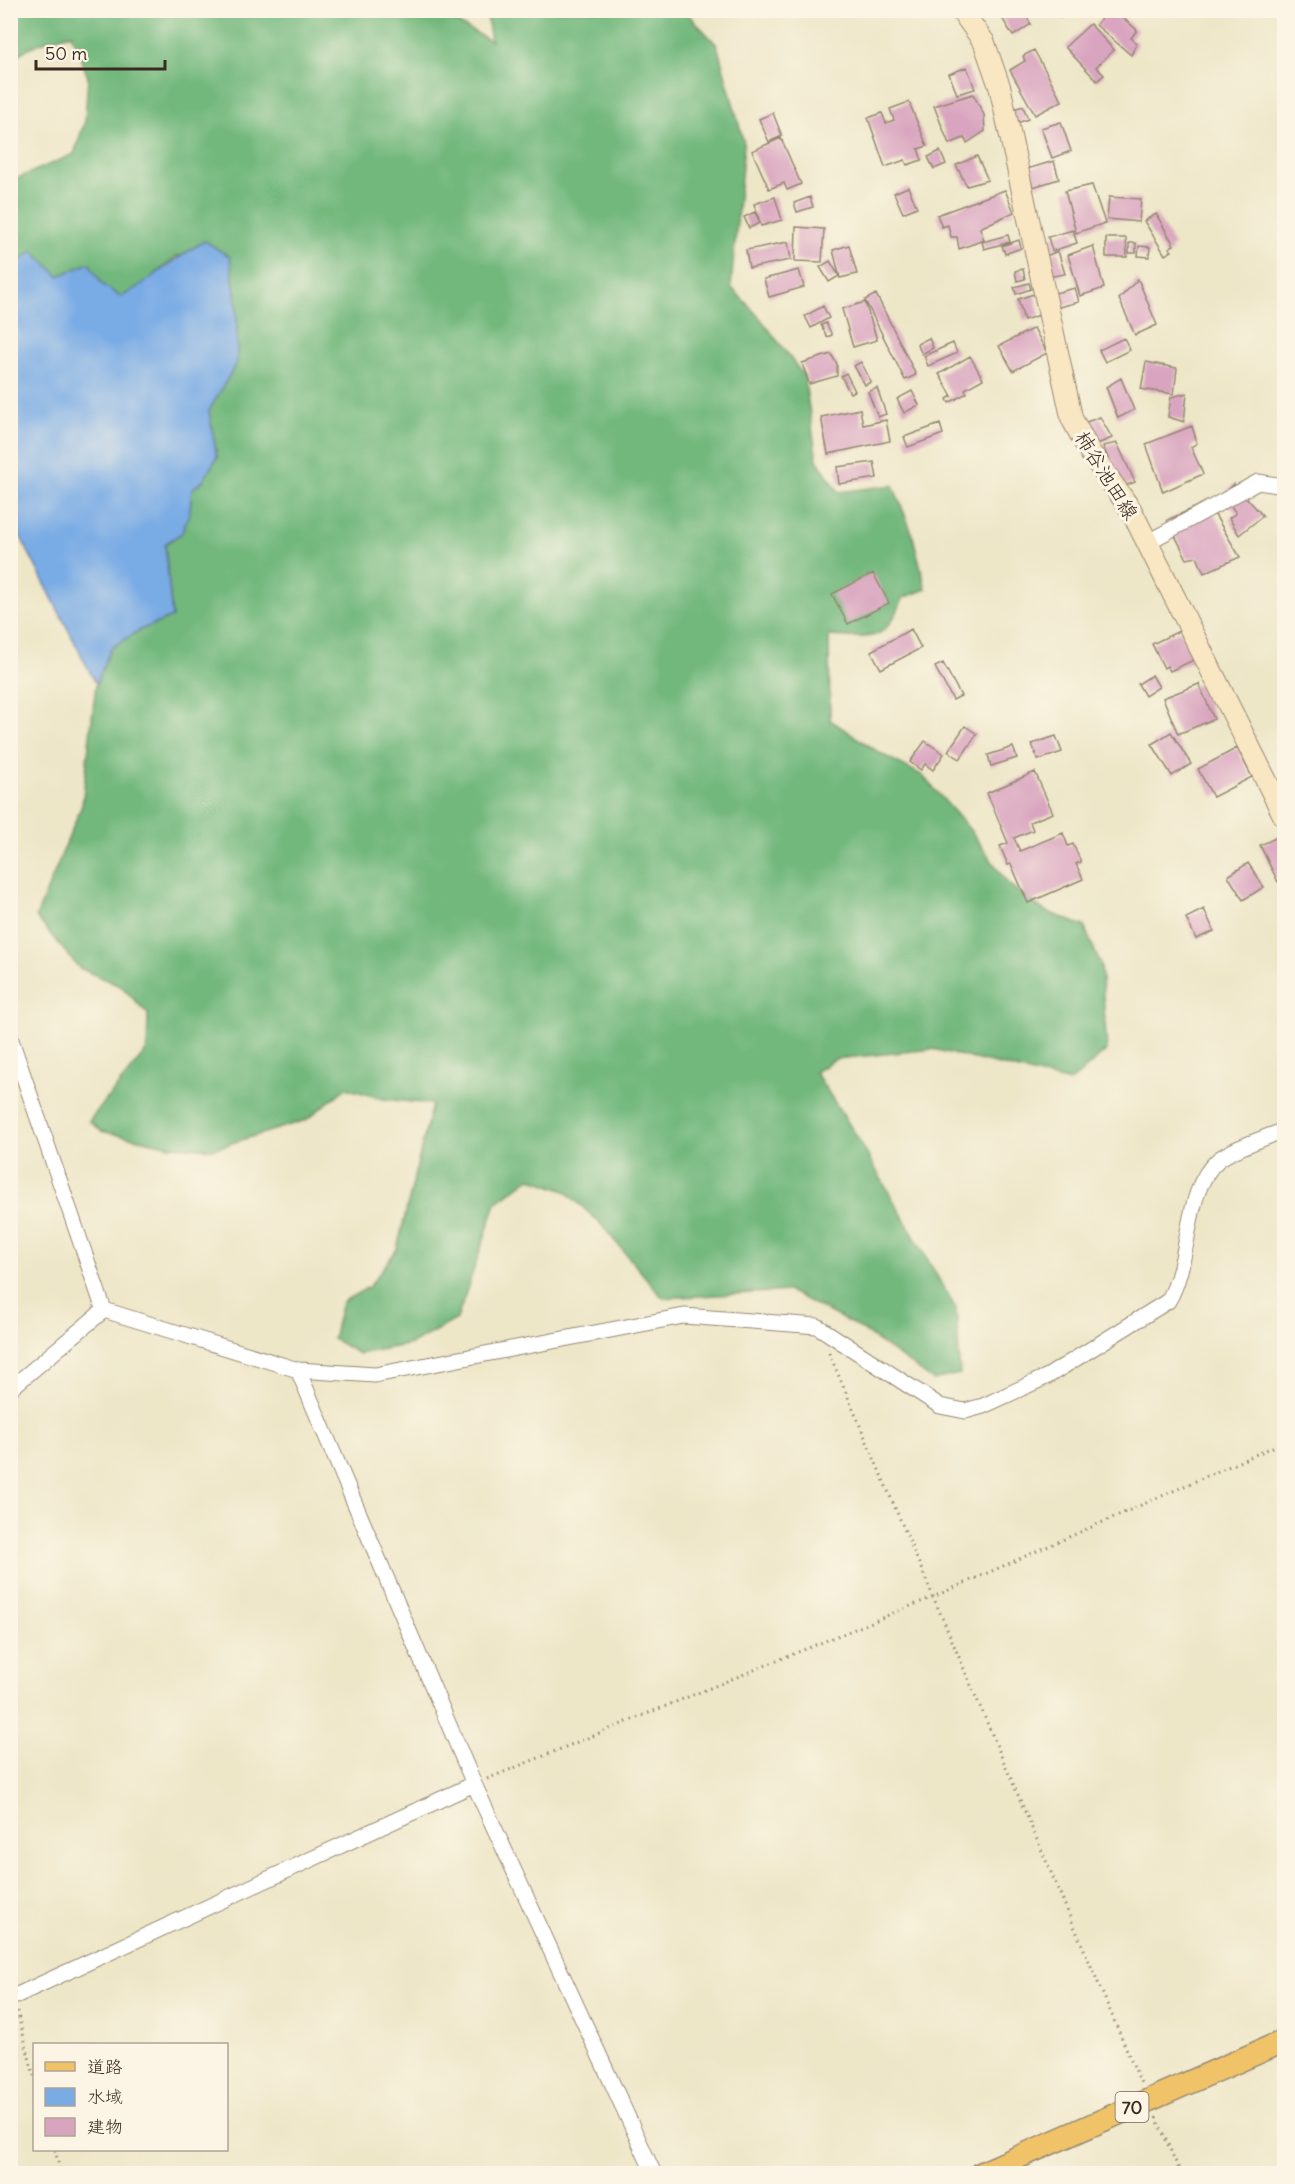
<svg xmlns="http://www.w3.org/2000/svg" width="1295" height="2184" viewBox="0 0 1295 2184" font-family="Delius,'Klee One',sans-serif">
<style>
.forest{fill:#72b87d;stroke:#56714e;stroke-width:1.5}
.water{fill:#79abe5;stroke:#5a6a82;stroke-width:1.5}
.building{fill:#d9a4bf}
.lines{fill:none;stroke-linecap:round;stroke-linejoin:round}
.minor-casing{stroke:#948872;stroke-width:17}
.secondary-casing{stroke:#948872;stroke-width:23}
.primary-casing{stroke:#948872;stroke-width:25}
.path{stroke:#948872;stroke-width:3;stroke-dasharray:1.5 4.5;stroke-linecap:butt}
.minor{stroke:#fff;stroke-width:15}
.secondary{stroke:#f9e7c3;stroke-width:21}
.primary{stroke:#f1c369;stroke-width:22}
.labels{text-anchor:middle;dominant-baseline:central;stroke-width:6;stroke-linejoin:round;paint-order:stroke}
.shield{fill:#fcf5e5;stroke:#75675a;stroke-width:1.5}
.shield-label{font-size:18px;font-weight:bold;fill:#3b2a1e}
.street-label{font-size:20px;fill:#3b2a1e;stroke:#fcf5e5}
</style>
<rect width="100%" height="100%" fill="#fcf5e5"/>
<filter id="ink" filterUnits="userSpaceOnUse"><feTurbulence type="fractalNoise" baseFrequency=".0167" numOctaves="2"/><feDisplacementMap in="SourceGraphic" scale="12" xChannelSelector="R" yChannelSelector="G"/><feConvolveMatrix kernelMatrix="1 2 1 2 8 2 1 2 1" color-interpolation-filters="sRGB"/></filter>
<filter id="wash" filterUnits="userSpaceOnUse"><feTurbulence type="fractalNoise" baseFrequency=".008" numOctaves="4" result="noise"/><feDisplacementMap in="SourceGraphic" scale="24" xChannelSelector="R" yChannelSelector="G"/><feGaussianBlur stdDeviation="1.35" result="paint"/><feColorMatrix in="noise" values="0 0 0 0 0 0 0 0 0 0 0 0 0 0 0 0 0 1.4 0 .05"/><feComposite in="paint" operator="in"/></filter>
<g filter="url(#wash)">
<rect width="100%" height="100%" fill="#ede6c7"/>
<path class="forest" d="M11 10 435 11 491 41 486 11 684 10 717 45 744 143 731 287 760 318 804 376 817 460 839 492 893 485 912 533 926 589 903 598C886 643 872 638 829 636L830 720 883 755 922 775 971 831 1008 884 1045 911 1084 926 1101 965 1107 1050 1070 1082 933 1049 835 1059 815 1072 854 1132 956 1309 960 1374 933 1380 858 1327 789 1291 663 1298 599 1222 565 1191 530 1178 496 1203 457 1319 411 1344 359 1354 333 1339 342 1302 369 1287 397 1249 432 1104 383 1099 346 1088 306 1120 213 1149 171 1146 101 1131 89 1121 147 1050 148 1014 122 987 79 968 36 917 82 805 96 684 110 648 140 630 172 617 165 544 190 510 192 489 203 481 217 457 209 411 237 362V307L230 257 177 256 141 286 121 297 103 285 59 277 33 251 11 267V181L74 154 85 121 88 77 71 34C53 39 21 46 11 63Z"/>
<path class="water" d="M205 241 230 257 237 307V362L209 411 217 457 203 481 192 489 190 510 182 533 165 544 172 617 140 630 111 648 96 684 11 518V267L33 251 59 276 89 263 103 285 121 297C151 281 175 257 205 241Z"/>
<g id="blocks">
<path class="building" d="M1013 10H1022L1031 24 1013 36 1002 18Z
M1057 10H1074L1060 18Z
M1108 10H1114L1137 30 1131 38 1137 43 1131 55 1096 25Z
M1090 24 1114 50 1096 67 1104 75 1097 81 1065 47Z
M1034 50 1062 101 1035 115 1010 70 1025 61 1023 56Z
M967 67 975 89 957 94 949 74Z
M973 94 984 115 985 131 967 143 964 138 949 144 934 106Z
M909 102 927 146 918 149 922 160 907 165 905 160 885 167 868 118 882 113 886 123 894 120 890 109Z
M1023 106 1028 119 1012 125 1008 111Z
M773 113 782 136 769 142 759 119Z
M1061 122 1071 151 1052 158 1041 128Z
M781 138 801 184 787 190 784 183 769 189 752 151Z
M940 151 946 164 934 169 928 157Z
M977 156 988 180 967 186 956 165Z
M1054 161 1059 179 1033 187 1027 169Z
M1092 185 1105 223 1076 233 1065 191Z
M908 187 917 207 903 213 894 193Z
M1005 190 1014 212 980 228 984 240 959 249 957 237H951L948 225 942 227 937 215Z
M775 197 782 220 761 226 754 204Z
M810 197 813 207 797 212 794 203Z
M1109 197 1141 199 1139 222 1107 219Z
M755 212 760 223 749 228 744 217Z
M1156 214 1174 245 1169 248 1172 251 1165 255 1144 221Z
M796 227 824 229 822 262 795 261Z
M1073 230 1077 243 1052 251 1048 237Z
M1008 235 1010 242 984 249 982 242Z
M1106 238H1126L1127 257H1106Z
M1019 240 1021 248 1005 254 1002 246Z
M788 242 791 260 749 268 746 250Z
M1129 243H1136V253H1129Z
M849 245 857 274 840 278 833 250Z
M1093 246 1104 288 1080 296 1068 255Z
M1139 246 1150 247 1149 257 1138 256Z
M1058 251 1065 274 1047 277 1041 258Z
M830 261 839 276 829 282 820 267Z
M1023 269 1025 279 1017 281 1015 271Z
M799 270 804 287 769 297 764 279Z
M1138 279 1157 325 1135 335 1119 299Z
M1029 283 1031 289 1016 294 1014 287Z
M1075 288 1079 302 1055 308 1051 294Z
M876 294 916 375 905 380 865 300Z
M1034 294 1040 315 1024 320 1018 299Z
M865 302 877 340 853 347 842 309Z
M823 306 829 318 811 328 805 316Z
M826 323 832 335 827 337 821 325Z
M1034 328 1047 353 1013 371 999 346Z
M929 338 933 348 922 354 917 344Z
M1124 338 1130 350 1105 362 1099 350Z
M953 343 957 353 928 366 924 356Z
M831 354 837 364V376L809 384 802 363Z
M970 356 983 379 965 389 967 393 949 403 947 399 952 396 939 374Z
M861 362 871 382 865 385 854 366Z
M1146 362 1177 368 1174 394 1141 389Z
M846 373 855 391 850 393 841 376Z
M1121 378 1134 410 1118 418 1106 387Z
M877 388 886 414 878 417 868 392Z
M912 391 919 405 904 413 897 399Z
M1187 393 1184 422 1168 417 1171 397Z
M860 409 863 425 886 420 890 441 828 454 821 417Z
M1100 417 1112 438 1092 446 1081 424Z
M940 424 943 434 908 447 904 437Z
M1192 426 1197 443 1191 447 1203 474 1163 492 1146 444Z
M1117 443 1135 482 1120 488 1103 446Z
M874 462 877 478 839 484 837 467Z
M1234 484 1263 516 1239 535 1229 518 1236 513 1223 495Z
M1201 505 1206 515H1215L1240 557 1204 573 1197 557 1187 559 1167 520Z
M873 573 889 603 848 624 832 594Z
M911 629 921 648 881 669 871 651Z
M1181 630 1196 659 1170 671 1167 666 1164 668 1152 644Z
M943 663 961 696 953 700 935 667Z
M1152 675 1159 687 1145 696 1138 684Z
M1199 684 1214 719 1178 734 1163 698Z
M965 726 977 734 960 759 948 751Z
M1171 732 1191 764 1172 776 1152 744Z
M1056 736 1062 752 1038 760 1032 744Z
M925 741 944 754 933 770 925 764 921 770 910 762Z
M1013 747 1017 758 991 766 988 755Z
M1237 748 1252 777 1213 797 1198 769Z
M1035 772 1053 813 1030 822 1033 830 1014 838 1020 851 1063 833 1068 846 1073 844 1081 862 1076 864 1083 879 1028 903 1011 864 1008 865 1000 846 1008 843 987 793Z
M1280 836 1284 845V879L1278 882 1260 845Z
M1248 863 1264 887 1243 900 1228 876Z
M1204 909 1214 931 1196 939 1186 918Z"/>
</g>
</g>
<g filter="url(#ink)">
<use href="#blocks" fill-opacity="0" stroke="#948872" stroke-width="1.5"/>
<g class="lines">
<defs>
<path id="minor" d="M1148 542 1258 482 1284 486
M10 1037 104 1310
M104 1310 298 1370 375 1375 684 1316 817 1326 940 1406 965 1411 983 1406 1048 1376 1168 1301C1192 1262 1183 1190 1218 1160 1231 1149 1268 1137 1284 1130
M298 1370 474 1784 654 2174
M10 1389 104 1310
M13 1997 474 1784"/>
<path id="secondary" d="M961 10 984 42 1000 88 1072 419 1090 452 1131 510 1284 816"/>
<path id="primary" d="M980 2174 1284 2041"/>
</defs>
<use href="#minor" class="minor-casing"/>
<use href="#secondary" class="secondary-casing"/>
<use href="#primary" class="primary-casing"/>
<path class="path" d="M829 1353 1141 2083
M487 1779 933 1597 1284 1442
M17 2011 34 2076
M1156 2117 1181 2174
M55 2150 61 2174"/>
<use href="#minor" class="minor"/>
<use href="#secondary" class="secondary"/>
<use href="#primary" class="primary"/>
</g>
</g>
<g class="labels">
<rect class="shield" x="1115.5" y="2092" width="33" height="30" rx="4.5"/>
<g class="shield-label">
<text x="1132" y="2107">70</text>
</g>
<g class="street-label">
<text transform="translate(1107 475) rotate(58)">柿谷池田線</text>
</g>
</g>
<rect width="1295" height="2184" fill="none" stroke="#fcf5e5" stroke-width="36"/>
<rect x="33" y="2043" width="195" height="108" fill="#fcf5e5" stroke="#afa495" stroke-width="1.5"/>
<rect x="45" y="2062" width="30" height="9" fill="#f1c369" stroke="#afa495" stroke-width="1.5"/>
<text x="87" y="2073" font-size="18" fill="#3b2a1e">道路</text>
<rect x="45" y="2088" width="30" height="18" fill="#79abe5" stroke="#afa495" stroke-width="1.5"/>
<text x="87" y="2103" font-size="18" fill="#3b2a1e">水域</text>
<rect x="45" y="2118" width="30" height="18" fill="#d9a4bf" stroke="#afa495" stroke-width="1.5"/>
<text x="87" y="2133" font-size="18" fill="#3b2a1e">建物</text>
<path d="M36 60v9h129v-9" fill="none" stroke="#3b2a1e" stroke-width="3"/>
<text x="45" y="60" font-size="18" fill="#3b2a1e" stroke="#fcf5e5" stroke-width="4.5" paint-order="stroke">50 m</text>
</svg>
